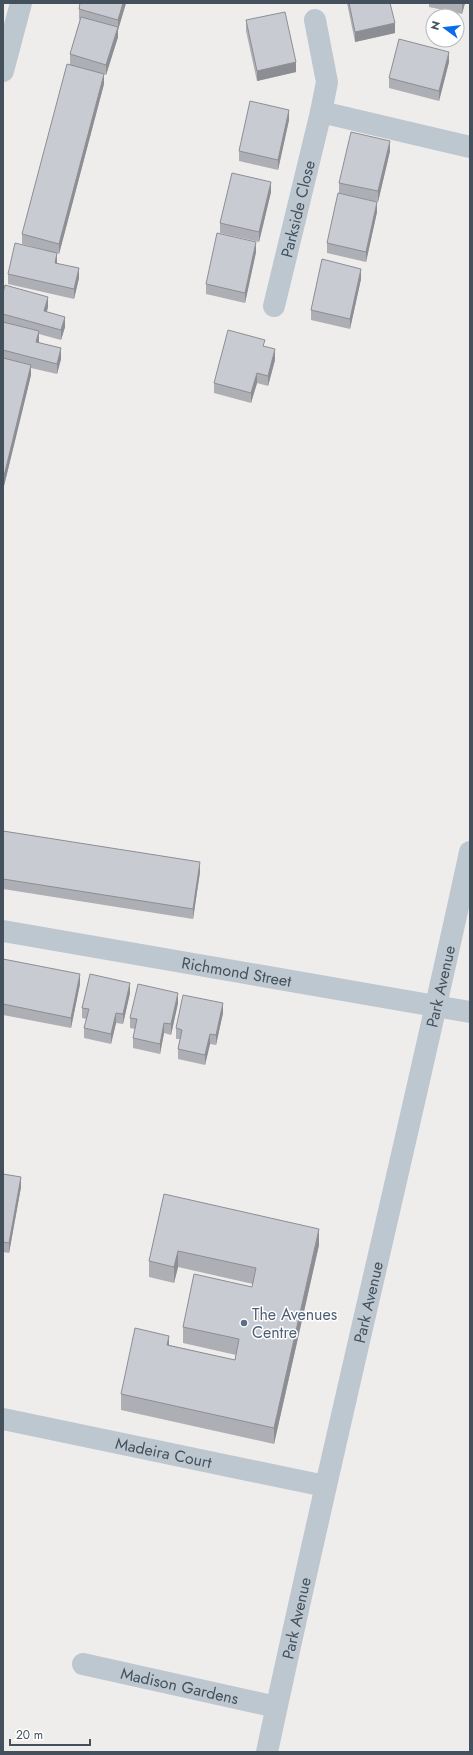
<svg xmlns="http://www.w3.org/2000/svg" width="473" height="1755" viewBox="0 0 473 1755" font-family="Jost,sans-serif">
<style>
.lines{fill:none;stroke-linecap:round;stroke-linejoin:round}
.minor{stroke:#bcc7d0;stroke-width:22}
.wall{fill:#adafb5}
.shaded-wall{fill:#8d8e93}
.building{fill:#c9cbd2;stroke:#8d8e93}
.service-dot{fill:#5c6f8a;stroke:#fff;stroke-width:1.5}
.labels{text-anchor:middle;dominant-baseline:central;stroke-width:3;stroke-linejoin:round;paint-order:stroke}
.street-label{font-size:16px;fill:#44505b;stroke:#fff}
.service-label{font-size:16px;fill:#4e5e75;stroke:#fff;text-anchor:start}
</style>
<rect width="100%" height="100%" fill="#efecec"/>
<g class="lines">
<g class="minor">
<path d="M315 20 327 82 321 112"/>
<path d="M3 71 21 3"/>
<path id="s1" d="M274 306 321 112 470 147"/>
<path id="s2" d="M3 931 470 1012"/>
<path id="s3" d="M3 1419 325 1486"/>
<path id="s4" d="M83 1664 276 1707"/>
<path id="s5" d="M267 1752C331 1451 405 1152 470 852"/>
</g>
</g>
<path class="wall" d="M126 3 118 30V37L106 75 70 65V54L80 20 79 19V9Z
M347 3H390L395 33 355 42Z
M429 3H465L462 14 429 7Z
M246 20 296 72 257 81 246 31Z
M449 62 439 101 389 88V78Z
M104 84 59 254 57 253V263L79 278 74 299 8 284V274L45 250 22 244V234Z
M289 120 278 170 239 161V151Z
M390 151 378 202 339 193V183Z
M271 192 259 242 220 233V223Z
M377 212 366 262 327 253V243Z
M256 252 245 303 206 294V284Z
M361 279 350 329 311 320V310Z
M3 293 48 307 47 312 65 327 61 340 39 334V343L61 359 57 374 31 368V375L3 490Z
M265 347 275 360 268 386 257 383 251 403 214 393V383Z
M3 831 200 872 193 919 3 889Z
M3 959 80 984 71 1028 3 1015Z
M130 993 123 1024 116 1023 111 1044 84 1038V1028L86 1019 82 1018V1008Z
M178 1003 171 1035 164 1033 160 1054 133 1048V1038L135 1029 130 1028V1018Z
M223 1013 216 1045 210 1044 205 1065 178 1059V1049L180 1039H176V1028Z
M3 1174 21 1187 9 1253 3 1252Z
M164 1194 319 1245 274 1444 121 1410V1394L169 1345 235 1360 236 1355 183 1343V1327L252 1287 253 1284 178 1267 174 1283 149 1277V1261Z"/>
<path class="shaded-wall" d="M123 3H126L118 30V20Z
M462 3H465L462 14Z
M395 23V33L355 42V32Z
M118 27V37L106 75V65Z
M449 52V62L439 101V91Z
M296 62V72L257 81V71Z
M104 74V84L59 254V244Z
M289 110V120L278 170V160Z
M390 141V151L378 202V191Z
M271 182V192L259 242V232Z
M377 202V212L366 262V252Z
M256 242V252L245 303V293Z
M57 253V263H55Z
M79 268V278L74 299V289Z
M361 269V279L350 329V319Z
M48 297V307L44 321V311Z
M65 317V327L61 340V330Z
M39 331V342L36 352V342Z
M61 348V359L57 374V364Z
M275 349V360L268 386V376Z
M31 365V375L3 490V480Z
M257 373V383L251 403V393Z
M200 862V872L193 919V909Z
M80 974V984L71 1028V1018Z
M130 983V993L123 1024V1014Z
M178 993V1003L171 1035V1024Z
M223 1003V1013L216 1045V1035Z
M116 1013V1023L111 1044V1034Z
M164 1023V1033L160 1054V1044Z
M210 1034V1044L205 1065V1055Z
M21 1177V1187L9 1253V1243Z
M319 1229V1245L274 1444V1428Z
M178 1251V1267L174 1283V1267Z
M169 1336V1352L167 1345Z"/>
<path class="building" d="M80 3H123L118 20 79 9Z
M349 3H390L395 23 355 32Z
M285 12 296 62 257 71 246 20Z
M81 17 118 27 106 65 70 54Z
M399 39 449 52 439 91 389 78Z
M67 64 104 74 59 244 22 234Z
M250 101 289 110 278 160 239 151Z
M351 132 390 141 378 191 339 183Z
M232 173 271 182 259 232 220 223Z
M338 193 377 202 366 252 327 243Z
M217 233 256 242 245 293 206 284Z
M15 243 57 253 55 263 79 268 74 289 8 274Z
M322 259 361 269 350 319 311 310Z
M5 285 48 297 44 311 65 317 61 330 3 314V293Z
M3 322 39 331 36 342 61 348 57 364 3 350Z
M228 330 265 340 263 346 275 349 268 376 257 373 251 393 214 383Z
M3 358 31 365 3 480Z
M3 831 200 862 193 909 3 879Z
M3 959 80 974 71 1018 3 1004Z
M90 974 130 983 123 1014 116 1013 111 1034 84 1028 89 1009 82 1008Z
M138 984 178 993 171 1024 164 1023 160 1044 133 1038 137 1019 130 1018Z
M183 995 223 1003 216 1035 210 1034 205 1055 178 1049 182 1030 176 1028Z
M3 1174 21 1177 9 1243 3 1242Z
M164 1194 319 1229 274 1428 121 1394 135 1328 169 1336 167 1345 235 1360 239 1339 183 1327 194 1274 252 1287 256 1268 178 1251 174 1267 149 1261Z"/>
<circle class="service-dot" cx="244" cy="1323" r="4"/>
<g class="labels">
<g class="street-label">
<text stroke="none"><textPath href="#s1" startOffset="100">Parkside Close</textPath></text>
<text stroke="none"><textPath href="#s2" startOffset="237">Richmond Street</textPath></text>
<text stroke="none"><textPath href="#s5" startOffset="785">Park Avenue</textPath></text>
<text stroke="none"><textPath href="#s5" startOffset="461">Park Avenue</textPath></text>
<text stroke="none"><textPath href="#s3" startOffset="164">Madeira Court</textPath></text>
<text stroke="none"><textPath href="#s5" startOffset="137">Park Avenue</textPath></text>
<text stroke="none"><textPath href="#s4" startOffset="99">Madison Gardens</textPath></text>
</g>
<g class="service-label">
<text x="252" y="1314">The Avenues<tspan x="252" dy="18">Centre</tspan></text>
</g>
</g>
<rect width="473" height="1755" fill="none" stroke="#44505b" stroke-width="8"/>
<g transform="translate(445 28) rotate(285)"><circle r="19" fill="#ffffff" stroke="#b4b9bd"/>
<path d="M0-3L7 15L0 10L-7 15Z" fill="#0d6be9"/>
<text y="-6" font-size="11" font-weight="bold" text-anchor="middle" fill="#44505b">N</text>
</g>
<path d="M10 1739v6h80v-6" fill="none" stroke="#44505b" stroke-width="2"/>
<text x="16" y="1739" font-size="12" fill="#44505b" stroke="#ffffff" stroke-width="3" paint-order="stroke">20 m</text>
</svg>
